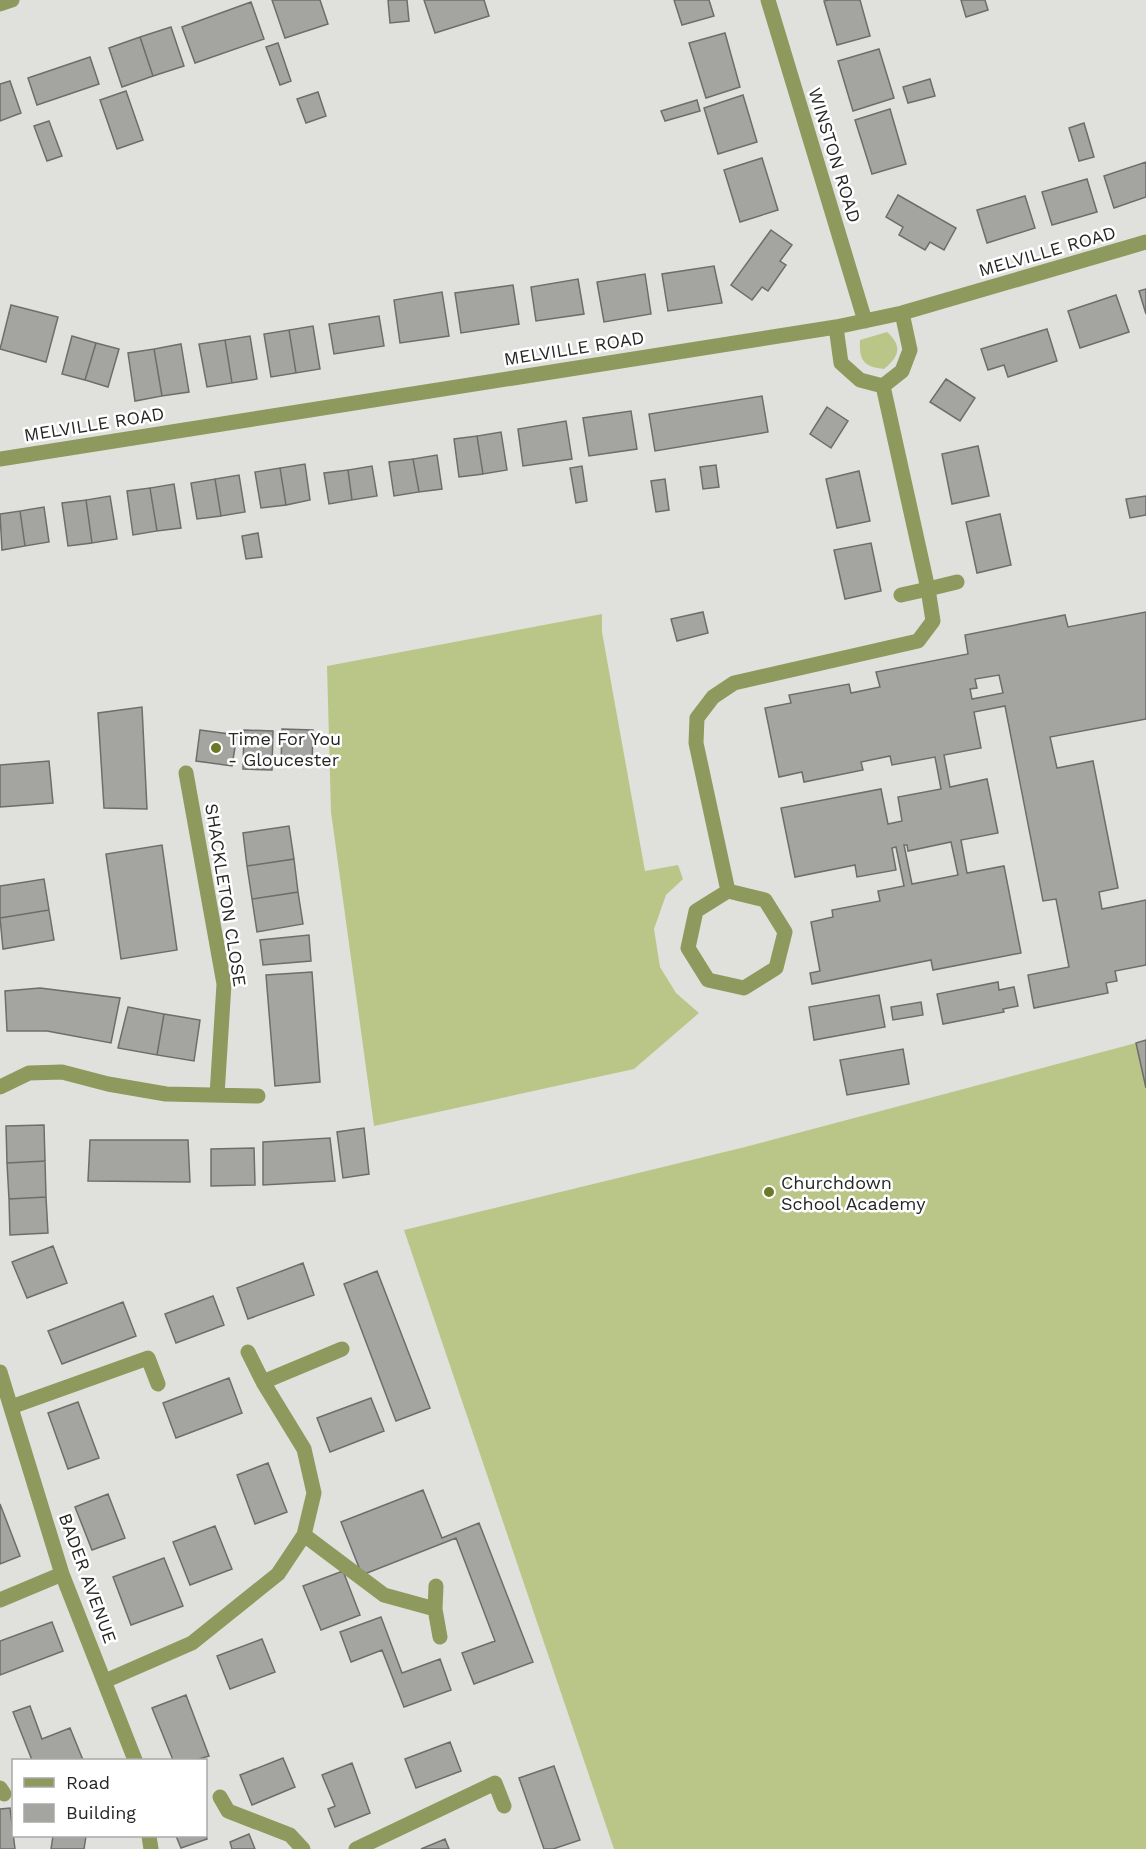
<svg xmlns="http://www.w3.org/2000/svg" width="1146" height="1849" viewBox="0 0 1146 1849" font-family="'Work Sans',sans-serif">
<style>
.grass{fill:#bac688}
.building{fill:#a4a4a1;stroke:#6d6e6b;stroke-width:1.5;fill-rule:evenodd}
.lines{fill:none;stroke-linecap:round;stroke-linejoin:round}
.minor{stroke:#8e995d;stroke-width:15}
.poi-dot{fill:#6c7825;stroke:#fff;stroke-width:2}
.labels{text-anchor:middle;dominant-baseline:central;stroke-width:5;stroke-linejoin:round;paint-order:stroke}
.street-label{font-size:18px;fill:#262625;stroke:#fff}
.poi-label{font-size:18px;fill:#262625;stroke:#fff;text-anchor:start}
</style>
<rect width="100%" height="100%" fill="#e0e1dd"/>
<path class="grass" d="M887 332C903 346 899 357 884 369 863 367 859 360 860 340Z
M602 614V632L645 871 678 865 683 879 666 895 654 929 660 967 676 993 699 1013 634 1069 374 1126 331 812 327 666Z
M1136 1043 1146 1088V1849H614L404 1230 745 1147Z"/>
<path class="building" d="M272 0H320L328 24 285 38Z
M388 0H407L409 21 390 23Z
M424 0H484L489 16 435 33Z
M674 0H709L714 16 682 25Z
M829 0H860L870 36 837 45 824 1Z
M961 0H985L988 10 966 17Z
M251 2 264 39 195 63 182 27Z
M171 27 184 66 153 76 140 37Z
M725 33 740 87 706 98 689 43Z
M140 37 153 76 122 87 109 48Z
M278 43 291 81 280 85 266 47Z
M879 49 894 98 853 111 838 61Z
M90 57 99 84 37 105 28 78Z
M930 79 935 96 908 103 903 87Z
M10 81 21 113 0 121V84Z
M126 91 143 140 117 149 100 100Z
M318 92 326 116 306 123 297 99Z
M743 95 757 142 718 154 704 108Z
M697 100 700 111 665 121 661 111Z
M890 109 906 164 872 174 855 120Z
M49 121 62 156 47 161 34 126Z
M1084 123 1094 157 1079 161 1069 128Z
M762 158 778 210 740 222 724 170Z
M1146 162V197L1114 208 1104 176Z
M1087 179 1097 212 1052 225 1042 192Z
M898 195 956 228 944 250 930 242 925 250 899 235 903 227 886 217Z
M1025 196 1035 228 987 243 977 210Z
M771 230 792 245 780 261 786 265 768 291 762 287 752 300 731 285Z
M714 266 722 303 668 311 662 274Z
M645 274 651 314 604 322 597 282Z
M578 279 584 314 536 321 531 287Z
M513 285 519 324 461 333 455 293Z
M1146 289V314L1139 291Z
M442 292 449 336 400 343 394 300Z
M1116 295 1129 332 1080 348 1068 311Z
M11 305 58 317 46 362 0 349Z
M379 316 384 346 334 354 329 324Z
M313 326 320 369 296 373 289 330Z
M1047 329 1057 361 1008 377 1004 365 988 370 981 349Z
M289 330 296 373 271 377 264 334Z
M72 336 96 343 85 380 62 374Z
M250 336 257 379 232 383 225 340Z
M225 340 232 383 207 387 199 344Z
M96 343 119 349 108 387 85 380Z
M181 344 189 392 162 396 154 349Z
M154 349 162 396 135 401 128 353Z
M946 379 975 398 960 421 930 402Z
M762 396 768 432 655 451 649 414Z
M827 407 848 421 831 448 810 434Z
M631 411 637 449 589 456 583 418Z
M566 421 572 459 523 466 518 429Z
M501 432 507 470 483 474 477 436Z
M477 436 483 474 459 477 454 439Z
M978 446 989 496 952 504 942 454Z
M437 455 442 489 419 492 413 459Z
M413 459 419 492 394 496 389 462Z
M305 464 310 500 286 505 280 468Z
M716 465 719 487 703 489 700 467Z
M372 466 377 496 352 500 348 470Z
M582 466 587 501 576 503 570 468Z
M280 468 286 505 261 508 255 472Z
M348 470 352 500 329 504 324 473Z
M859 471 870 521 837 528 826 479Z
M239 475 245 512 221 516 215 479Z
M215 479 221 516 197 519 191 483Z
M665 479 669 510 656 512 651 481Z
M174 484 181 528 157 531 150 488Z
M150 488 157 531 133 535 127 491Z
M110 496 117 539 92 543 86 500Z
M1146 496V515L1130 518 1126 499Z
M86 500 92 543 68 546 62 503Z
M44 507 49 542 25 546 20 511Z
M20 511 25 546 2 550 0 514Z
M1000 514 1011 565 977 573 966 522Z
M258 533 262 557 246 559 242 536Z
M871 543 881 591 845 599 834 550Z
M703 612 708 633 677 641 671 619Z
M1146 612V719L1050 737 1057 768 1093 761 1118 888 1099 892 1102 909 1146 900V965L1115 971 1117 981 1106 983 1108 993 1034 1008 1028 975 1069 967 1056 899 1043 901 1005 706 974 712 981 748 944 755 950 787 987 779 998 833 961 840 967 873 1004 866 1021 953 933 970 931 960 812 984 810 973 820 971 811 922 833 917 832 910 880 901 878 891 904 886 896 847 892 848 896 870 857 877 855 865 795 877 781 808 881 789 888 824 902 821 898 797 941 789 935 757 892 765 890 756 861 762 863 770 804 782 802 772 779 777 765 708 791 703 789 695 849 684 851 693 880 687 876 672 968 654 965 635 1065 615 1068 627ZM999 675 1003 693 972 699 970 689 977 688 975 679ZM951 842 958 875 912 884 904 845H907L908 851Z
M142 707 147 809 104 808 98 713Z
M282 729 313 730 312 766 281 765Z
M200 730 237 735 232 766 196 761Z
M244 730 273 731 272 770 243 769Z
M49 761 53 803 0 807V765Z
M289 826 294 859 247 866 243 833Z
M162 845 177 950 121 959 106 854Z
M294 859 298 892 252 899 247 866Z
M44 879 49 910 0 918V886Z
M298 892 303 924 257 932 252 899Z
M49 910 54 940 3 949 0 918Z
M309 935 311 961 263 965 260 940Z
M312 972 320 1082 275 1086 266 975Z
M998 982 999 990 1014 987 1018 1006 1003 1009 1004 1012 943 1024 937 994Z
M40 988 120 998 111 1043 47 1031H7L5 991Z
M879 995 885 1027 814 1040 809 1007Z
M921 1002 923 1015 893 1020 891 1007Z
M128 1007 164 1014 157 1055 118 1048Z
M164 1014 200 1020 194 1061 157 1055Z
M1146 1040V1088L1136 1043Z
M903 1049 909 1084 847 1095 840 1060Z
M44 1125 45 1161 7 1163 6 1126Z
M364 1128 369 1174 343 1178 337 1132Z
M330 1138 335 1181 263 1185V1142Z
M90 1140H188L190 1182 88 1181Z
M254 1148 255 1185 211 1186V1149Z
M45 1161 46 1197 9 1199 7 1163Z
M46 1197 48 1233 10 1235 9 1199Z
M53 1246 67 1283 27 1298 12 1262Z
M303 1263 314 1295 248 1319 237 1288Z
M377 1271 430 1408 396 1421 344 1284Z
M213 1296 224 1325 176 1343 165 1314Z
M123 1302 136 1336 62 1364 48 1331Z
M229 1378 242 1413 176 1438 163 1403Z
M371 1398 384 1431 330 1452 317 1418Z
M78 1402 99 1458 68 1469 48 1413Z
M268 1463 287 1512 255 1524 237 1475Z
M423 1490 442 1538 479 1523 533 1662 474 1684 462 1653 495 1641 456 1538 362 1575 341 1522Z
M108 1494 125 1538 92 1550 75 1507Z
M0 1504 20 1556 0 1564Z
M215 1526 232 1569 190 1585 173 1542Z
M164 1558 183 1606 131 1625 113 1577Z
M343 1571 360 1615 321 1630 303 1586Z
M381 1617 402 1673 440 1659 451 1690 404 1707 382 1650 351 1662 340 1632Z
M52 1622 63 1651 0 1675V1641Z
M262 1639 275 1672 230 1689 217 1656Z
M186 1695 209 1756 196 1760H173L152 1708Z
M30 1706 42 1739 70 1728 83 1760H32L13 1712Z
M450 1742 461 1771 416 1788 405 1759Z
M283 1758 295 1787 252 1805 240 1775Z
M352 1763 370 1813 335 1827 328 1809 335 1806 322 1775Z
M554 1766 580 1840 553 1849H544L519 1778Z
M10 1808 15 1849H0V1809Z
M249 1834 255 1849H232L230 1842Z
M206 1835 207 1839 181 1848 176 1836Z
M53 1836H86L84 1849H51Z
M445 1839 449 1849H421Z"/>
<g class="lines">
<path class="minor" d="M768 0 865 321
M0 4 12 0
M836 327 841 363 860 380 883 386 902 371 910 350 902 313
M883 386 928 589 957 582
M0 459 836 327 902 313 1146 242
M186 773 224 984 217 1095
M728 891 696 743 697 718 713 697 734 683 918 641 933 621 928 589 901 595
M728 891 765 900 785 932 776 968 744 988 708 980 688 948 696 911Z
M0 1087 29 1073 62 1072 108 1084 166 1094 258 1096
M248 1352 263 1382
M0 1372 62 1574 135 1760
M11 1407 148 1358 158 1384
M304 1535 384 1595 435 1609 440 1637
M0 1600 62 1574
M435 1609 436 1586
M105 1681 192 1643 278 1574 304 1535 314 1493 304 1449 263 1382 342 1349
M0 1788 4 1794
M220 1797 228 1811 290 1835 303 1849
M149 1836 151 1849
M356 1849 495 1783 504 1806"/>
</g>
<g class="poi-dot">
<circle cx="216" cy="748" r="6"/>
<circle cx="769" cy="1192" r="6"/>
</g>
<g class="labels">
<g class="street-label">
<text transform="translate(835 155) rotate(73)">WINSTON ROAD</text>
<text transform="translate(1047 251) rotate(-16)">MELVILLE ROAD</text>
<text transform="translate(574 348) rotate(-9)">MELVILLE ROAD</text>
<text transform="translate(94 424) rotate(-9)">MELVILLE ROAD</text>
<text transform="translate(226 895) rotate(81)">SHACKLETON CLOSE</text>
<text transform="translate(88 1578) rotate(70)">BADER AVENUE</text>
</g>
<g class="poi-label">
<text x="228" y="738">Time For You<tspan x="228" dy="21">- Gloucester</tspan></text>
<text x="781" y="1182">Churchdown<tspan x="781" dy="21">School Academy</tspan></text>
</g>
</g>
<rect x="12" y="1759" width="195" height="78" fill="#ffffff" stroke="#a8a8a8" stroke-width="1.5"/>
<rect x="24" y="1778" width="30" height="9" fill="#8e995d" stroke="#a8a8a8" stroke-width="1.5"/>
<text x="66" y="1789" font-size="18" fill="#262625">Road</text>
<rect x="24" y="1804" width="30" height="18" fill="#a4a4a1" stroke="#a8a8a8" stroke-width="1.5"/>
<text x="66" y="1819" font-size="18" fill="#262625">Building</text>
</svg>
